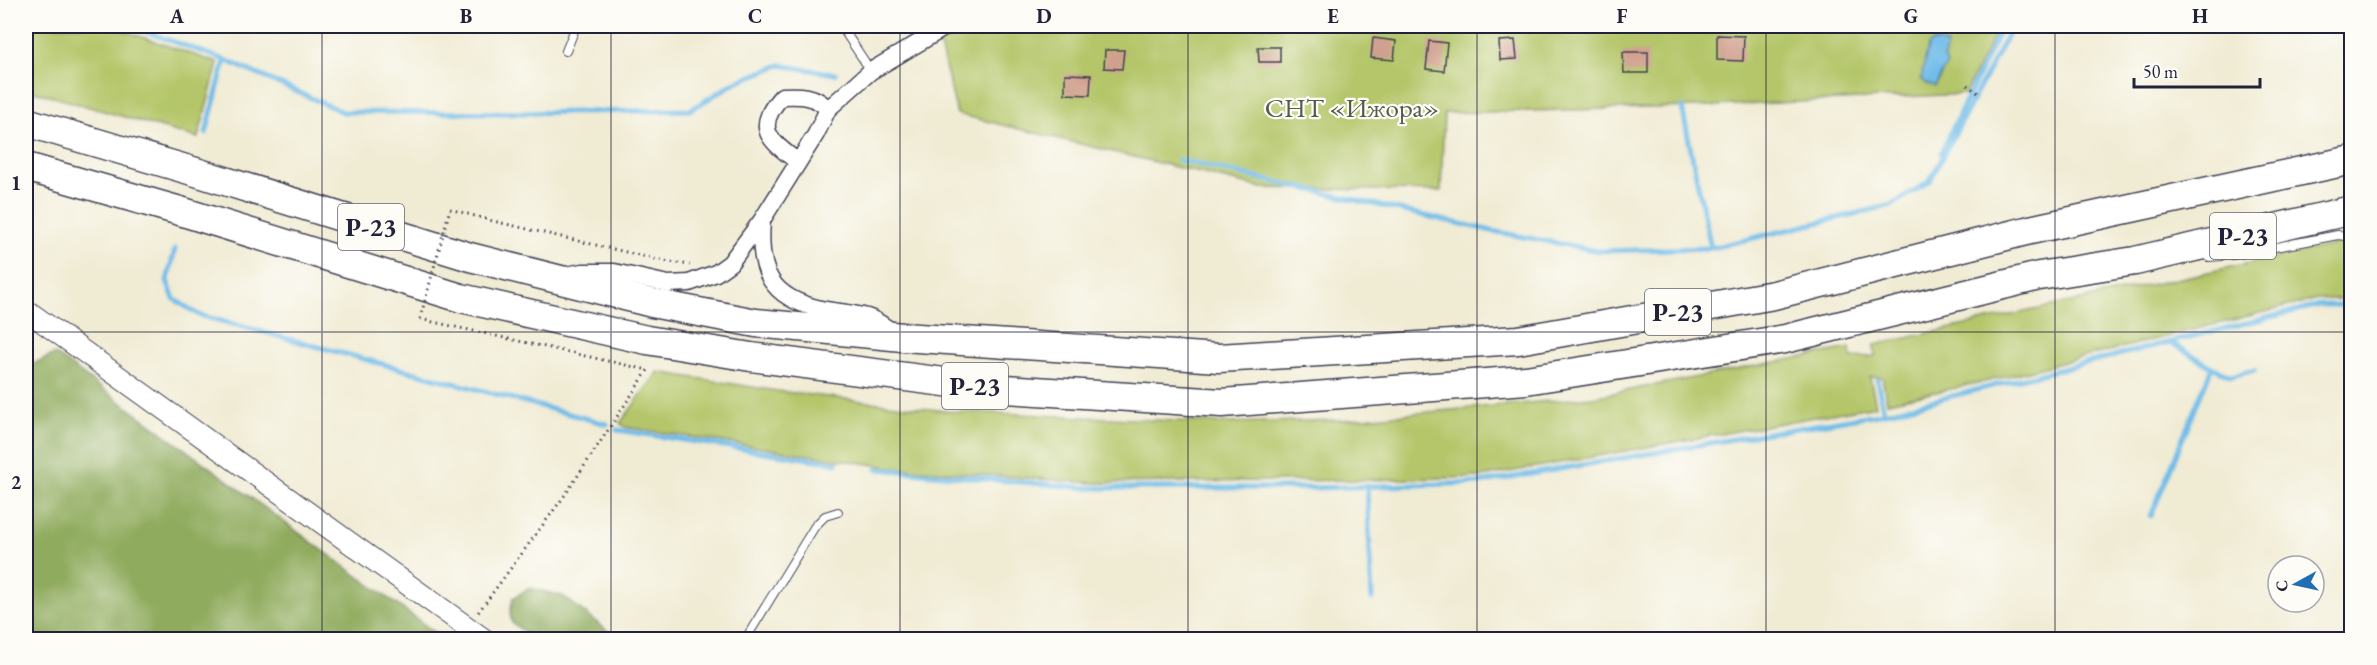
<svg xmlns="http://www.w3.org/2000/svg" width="2377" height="665" viewBox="0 0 2377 665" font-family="'EB Garamond',serif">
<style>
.green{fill:#b4c669;stroke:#6b7452;stroke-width:1.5}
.forest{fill:#8fab5d;stroke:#58664c;stroke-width:1.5}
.water{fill:#70bce9;stroke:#496f92;stroke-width:1.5}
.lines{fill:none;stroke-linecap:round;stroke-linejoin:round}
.stream{stroke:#70bce9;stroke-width:5}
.building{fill:#d0a08e}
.service-casing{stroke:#414052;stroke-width:10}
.minor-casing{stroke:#414052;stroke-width:19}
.tertiary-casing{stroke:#414052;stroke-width:23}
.trunk-casing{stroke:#414052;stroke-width:31}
.path{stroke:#414052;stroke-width:3;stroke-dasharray:1.5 4.5;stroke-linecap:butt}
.service{stroke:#fff;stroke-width:8}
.minor{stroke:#fff;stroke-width:16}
.tertiary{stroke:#fff;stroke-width:21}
.trunk{stroke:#fff;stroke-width:28}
.path-bridge{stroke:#414052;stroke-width:3;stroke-dasharray:1.5 4.5;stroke-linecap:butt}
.grid{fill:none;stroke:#22223b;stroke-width:1.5;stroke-opacity:0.55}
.labels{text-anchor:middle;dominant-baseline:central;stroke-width:4.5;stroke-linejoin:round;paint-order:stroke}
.shield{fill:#fdfcf7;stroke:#646373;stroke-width:1.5}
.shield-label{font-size:26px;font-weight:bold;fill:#22223b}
.park-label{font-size:27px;fill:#555b4b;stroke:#fdfcf7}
.neatline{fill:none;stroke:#22223b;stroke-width:2}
.grid-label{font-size:20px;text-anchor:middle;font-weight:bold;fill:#22223b}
</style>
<rect width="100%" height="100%" fill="#fdfcf7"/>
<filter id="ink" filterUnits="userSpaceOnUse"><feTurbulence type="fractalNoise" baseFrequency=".0167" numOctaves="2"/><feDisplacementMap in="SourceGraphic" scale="12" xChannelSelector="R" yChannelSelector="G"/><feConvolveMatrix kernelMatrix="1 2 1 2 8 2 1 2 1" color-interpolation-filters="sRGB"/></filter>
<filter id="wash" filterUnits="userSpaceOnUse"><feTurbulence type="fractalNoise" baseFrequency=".008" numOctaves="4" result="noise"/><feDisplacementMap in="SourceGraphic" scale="24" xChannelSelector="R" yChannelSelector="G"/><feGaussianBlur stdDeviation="1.35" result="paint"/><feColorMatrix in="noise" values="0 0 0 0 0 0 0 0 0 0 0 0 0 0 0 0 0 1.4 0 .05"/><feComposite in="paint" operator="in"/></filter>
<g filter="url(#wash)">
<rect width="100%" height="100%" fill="#f0ebd3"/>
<path class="green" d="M26 26H110L218 63 198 138 26 89Z
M935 26H1999L1965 94 1692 107 1444 113 1441 191 1262 188 957 114Z
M2341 243 2351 244V301L2347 299H2317L1984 382 1887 402 1882 377H1870L1876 406 1481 477 1365 480 1092 483 895 468 625 427 620 423 658 372 777 391 947 411 1223 423 1342 420 1593 397 1850 348 1851 358 1875 356 1874 345Z"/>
<path class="forest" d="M55 354 437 634 434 639H26V367Z
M529 588 563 596 618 639H534L512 623 510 613 513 598Z"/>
<path class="water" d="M1935 41 1947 45 1944 57 1947 65C1941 71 1940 79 1935 86L1927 84 1921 79 1928 46Z"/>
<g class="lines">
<path class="stream" d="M130 26 225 60 206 133
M225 60 343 112 521 113 690 110 736 82 780 65 835 74
M1941 153 2002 26
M1179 160 1492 231 1598 251 1711 248 1682 107
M1711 248 1892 205 1930 181 2012 26
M175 249 167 281 174 299 199 315 607 424
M2170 342 2212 367 2231 376 2255 370
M1877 380 1884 413
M617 430 837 463
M877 469 1088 488H1314L1479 483 1884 413 2319 305H2347L2352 307
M1367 487 1372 599
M2151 516 2212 367"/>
</g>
<g id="blocks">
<path class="building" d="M1717 35 1744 36 1743 61 1717 60Z
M1373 38 1396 41 1394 60 1371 58Z
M1515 40 1517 59 1500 60 1499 41Z
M1429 41 1447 43 1444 71 1426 69Z
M1258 47H1280V62H1259Z
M1105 50H1124L1122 69 1104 68Z
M1623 52H1648V73H1624Z
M1065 74 1091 75 1090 95 1065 94Z"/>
</g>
</g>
<g filter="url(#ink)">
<use href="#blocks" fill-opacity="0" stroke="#414052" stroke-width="1.5"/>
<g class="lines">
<defs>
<path id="service" d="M841 26 871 71
M566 51 576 26
M2208 257 2234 255 2338 235 2352 237
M745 640 815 526 825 516 838 512"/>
<path id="minor" d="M798 162C769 140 753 128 782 96 801 95 815 95 828 109
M762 221C758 270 769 298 821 309 836 312 852 313 867 317 875 319 884 326 891 331
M566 275 583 272H614L668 284 689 283 716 273 730 263 762 220 816 134 828 109 871 71 947 26"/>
<path id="tertiary" d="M26 310 485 640"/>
<path id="trunk" d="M26 122 196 172 470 257 652 303 756 323 903 337 1219 358 1518 340 1774 295 2030 230 2352 160
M26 167 180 211 461 298 647 340 751 357 991 388 1222 403 1526 380 1785 339 2039 276 2135 261 2352 210"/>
</defs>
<use href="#service" class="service-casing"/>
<use href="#minor" class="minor-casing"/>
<use href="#tertiary" class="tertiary-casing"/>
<use href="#trunk" class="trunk-casing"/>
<path class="path" d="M1967 85 1978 93
M450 209 489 220 664 261 690 265
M420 319 648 370 565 495 477 614"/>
<use href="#service" class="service"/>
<use href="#minor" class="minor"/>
<use href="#tertiary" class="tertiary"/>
<use href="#trunk" class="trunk"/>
<path class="path-bridge" d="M420 319 450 209"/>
</g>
</g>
<path class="grid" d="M322 26V640M611 26V640M900 26V640M1188 26V640M1477 26V640M1766 26V640M2055 26V640M26 332H2352"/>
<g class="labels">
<g class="shield">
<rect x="338" y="204" width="66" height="46" rx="4.5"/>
<rect x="2210" y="213" width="66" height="46" rx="4.5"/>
<rect x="1645" y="289" width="66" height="46" rx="4.5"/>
<rect x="942" y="363" width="66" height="46" rx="4.5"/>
</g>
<g class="shield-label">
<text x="371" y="227">Р-23</text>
<text x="2243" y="236">Р-23</text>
<text x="1678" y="312">Р-23</text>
<text x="975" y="386">Р-23</text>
</g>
<g class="park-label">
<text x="1352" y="107">СНТ «Ижора»</text>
</g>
</g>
<rect width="2377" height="665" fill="none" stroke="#fdfcf7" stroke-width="66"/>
<g transform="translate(2296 584) rotate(262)"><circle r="28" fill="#fdfcf7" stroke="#a5a5ac" stroke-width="1.5"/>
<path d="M0-4.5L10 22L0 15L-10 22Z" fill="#1f6fb2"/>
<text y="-9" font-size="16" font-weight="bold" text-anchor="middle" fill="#22223b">С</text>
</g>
<path d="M2134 78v9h126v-9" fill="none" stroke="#22223b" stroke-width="3"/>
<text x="2143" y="78" font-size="18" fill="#22223b" stroke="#fdfcf7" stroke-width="4.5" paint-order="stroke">50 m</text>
<rect x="33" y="33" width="2311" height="599" class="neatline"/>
<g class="grid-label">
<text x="177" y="23">A</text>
<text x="466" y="23">B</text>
<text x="755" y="23">C</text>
<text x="1044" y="23">D</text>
<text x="1333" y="23">E</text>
<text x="1622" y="23">F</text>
<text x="1911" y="23">G</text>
<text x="2200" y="23">H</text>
<text x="16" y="190">1</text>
<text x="16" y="489">2</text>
</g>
</svg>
